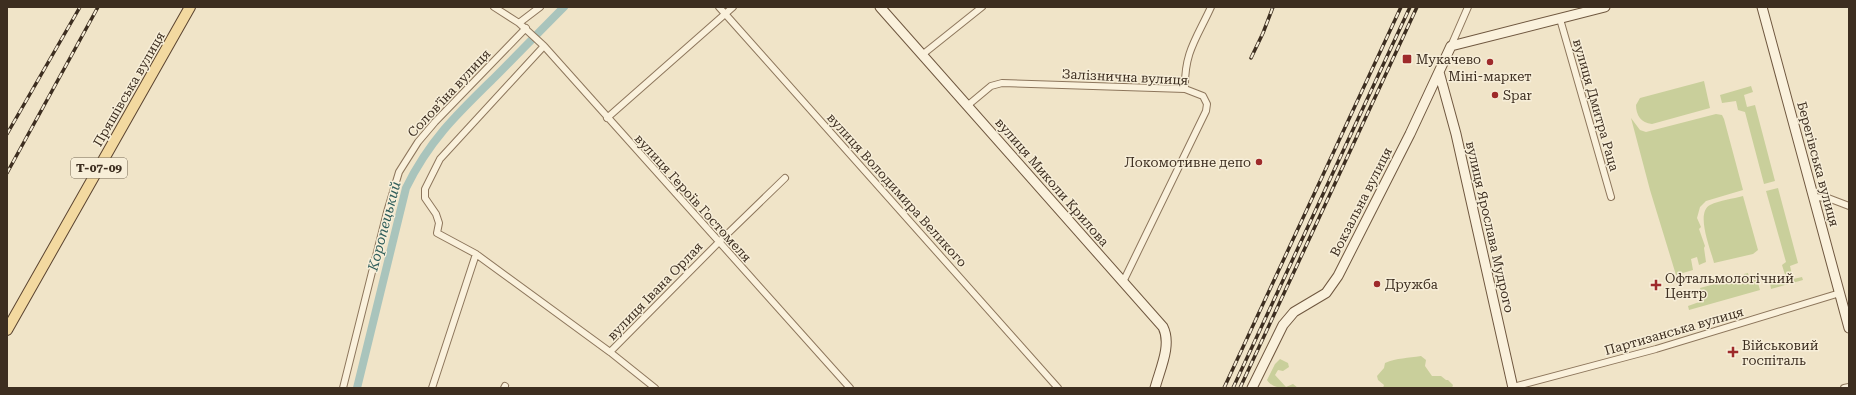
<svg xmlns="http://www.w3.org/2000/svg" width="1856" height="395" viewBox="0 0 1856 395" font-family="'Roboto Serif',serif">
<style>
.green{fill:#c9cf9b}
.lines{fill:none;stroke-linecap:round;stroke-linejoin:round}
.canal{stroke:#a9c4bc;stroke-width:8}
.street-casing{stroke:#8d765c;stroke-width:8}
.secondary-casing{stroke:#6f573f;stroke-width:11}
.primary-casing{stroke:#5b4430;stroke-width:12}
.street{stroke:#faf1dc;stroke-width:6}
.secondary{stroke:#faf1dc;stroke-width:9}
.primary{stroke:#f3d9a0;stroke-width:10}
.rail-casing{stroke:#3d2e20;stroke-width:3.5}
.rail{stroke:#f7eed8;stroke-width:2;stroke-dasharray:6;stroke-linecap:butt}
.poi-dot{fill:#9e2a2b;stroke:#f7eed8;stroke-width:1.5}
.labels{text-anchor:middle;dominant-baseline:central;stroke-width:3;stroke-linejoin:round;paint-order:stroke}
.shield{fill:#f7eed8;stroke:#756857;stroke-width:1}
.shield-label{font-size:12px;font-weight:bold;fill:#3d2e20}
.poi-label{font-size:13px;fill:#3d2e20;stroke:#f7eed8;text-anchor:start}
.street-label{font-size:13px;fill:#3d2e20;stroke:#f7eed8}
.water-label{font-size:14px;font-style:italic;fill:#2f5d5a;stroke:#f7eed8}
</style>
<rect width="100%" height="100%" fill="#f0e4c8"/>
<path class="green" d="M1704 81 1710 108 1652 124C1641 123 1636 115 1636 105L1640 98Z
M1751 86 1753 92 1744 95 1747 107 1755 105 1775 181 1764 184 1745 112 1738 110 1736 101 1722 103 1720 95Z
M1716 114 1722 115 1724 119 1743 190 1706 201 1700 207 1697 218 1701 227 1699 229 1705 246 1704 248 1706 262 1699 265 1697 257 1691 259 1693 270 1676 275 1650 190 1631 118 1640 130 1646 132Z
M1778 188 1798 263 1790 266 1793 279 1802 277 1803 280 1771 289 1770 283 1785 280 1786 278 1782 265 1786 262 1766 191Z
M1743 196 1758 250 1753 254 1714 263C1711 250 1695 213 1710 205 1720 200 1733 199 1743 196Z
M1748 273 1749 277 1756 276 1760 290 1689 310 1688 306 1702 301 1700 288 1744 276V274Z
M1421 356 1426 360 1425 366 1432 376H1441L1446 380H1448L1453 385 1452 388H1383L1384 385 1378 380 1377 376 1384 368 1385 363C1397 358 1408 358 1421 356Z
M1280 359 1288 363 1289 367 1283 371 1278 370 1275 375 1286 387 1293 384 1298 388C1288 388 1273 390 1267 380L1275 364Z"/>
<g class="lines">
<path class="canal" d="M357 388 406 188C429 141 456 115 493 79 517 55 540 31 564 7"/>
<defs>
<path id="street" d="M494 7 519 23 540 7
M719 7 1058 388
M1560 19 1611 197
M519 23 544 46 850 388
M544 46 440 159 425 189V198L436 214 439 223 437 233 476 254 610 352 655 388
M1451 46 1468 7
M922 55 982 7
M1185 89C1184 52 1197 38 1211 7
M967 106 991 86 1002 83 1185 89 1203 96 1207 104 1206 111 1123 282
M607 118 733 7
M1814 197 1828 198 1849 206
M610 352 719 242 785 178
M1513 387 1656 349 1840 293
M343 388 387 212 399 172 418 142 435 122 526 28
M432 388 476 254
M504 388 505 386
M1844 388 1849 387"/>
<path id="secondary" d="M880 7 1163 327C1172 345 1160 369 1155 388
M1762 7 1849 328
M1439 72 1456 134 1513 388
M1252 388 1283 325 1294 312 1326 293 1338 276 1410 134 1451 46 1605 7"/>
<path id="primary" d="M7 330 190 7"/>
</defs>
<use href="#street" class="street-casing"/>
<use href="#secondary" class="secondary-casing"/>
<use href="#primary" class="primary-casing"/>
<use href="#street" class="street"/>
<use href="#secondary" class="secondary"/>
<use href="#primary" class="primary"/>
<defs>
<path id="rail" d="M1251 58 1263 33 1273 7
M7 134 80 7
M7 173 98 7
M1224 388 1401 7
M1233 388 1410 7
M1240 388 1417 7"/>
</defs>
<use href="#rail" class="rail-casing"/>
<use href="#rail" class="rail"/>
</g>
<g class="poi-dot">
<rect x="1402" y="54" width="10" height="10" rx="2"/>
<circle cx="1490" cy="62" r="4"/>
<circle cx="1495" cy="95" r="4"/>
<circle cx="1259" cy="162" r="4"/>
<circle cx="1377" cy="284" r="4"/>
<path d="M1654 279h4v4h4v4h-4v4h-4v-4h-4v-4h4z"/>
<path d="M1731 346h4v4h4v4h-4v4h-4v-4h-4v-4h4z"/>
</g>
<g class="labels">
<rect class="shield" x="71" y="158" width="56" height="20" rx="3"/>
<g class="shield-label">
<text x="99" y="168">Т-07-09</text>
</g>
<g class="poi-label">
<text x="1416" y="59">Мукачево</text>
<text x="1490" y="76" text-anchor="middle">Міні-маркет</text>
<text x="1503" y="95">Spar</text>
<text x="1251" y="162" text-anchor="end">Локомотивне депо</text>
<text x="1665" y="278">Офтальмологічний<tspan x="1665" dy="15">Центр</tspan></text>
<text x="1385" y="284">Дружба</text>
<text x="1742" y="345">Військовий<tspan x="1742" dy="15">госпіталь</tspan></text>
</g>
<g class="street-label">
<text transform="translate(1125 77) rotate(3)">Залізнична вулиця</text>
<text transform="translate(129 89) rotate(-60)">Пряшівська вулиця</text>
<text transform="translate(449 93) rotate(-47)">Соловʼїна вулиця</text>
<text transform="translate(1596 105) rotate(74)">вулиця Дмитра Раца</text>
<text transform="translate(1818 164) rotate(75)">Берегівська вулиця</text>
<text transform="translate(1052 182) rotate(49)">вулиця Миколи Крилова</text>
<text transform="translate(897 190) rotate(48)">вулиця Володимира Великого</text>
<text transform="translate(693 198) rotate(48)">вулиця Героїв Гостомеля</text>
<text transform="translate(1361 202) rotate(-63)">Вокзальна вулиця</text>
<text transform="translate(1490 227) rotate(77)">вулиця Ярослава Мудрого</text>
<text transform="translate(655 291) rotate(-46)">вулиця Івана Орлая</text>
<text transform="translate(1674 331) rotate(-16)">Партизанська вулиця</text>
</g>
<g class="water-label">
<text transform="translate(384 226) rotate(-75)">Коропецький</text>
</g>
</g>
<rect width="1856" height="395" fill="none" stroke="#3d2e20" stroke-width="16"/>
</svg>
